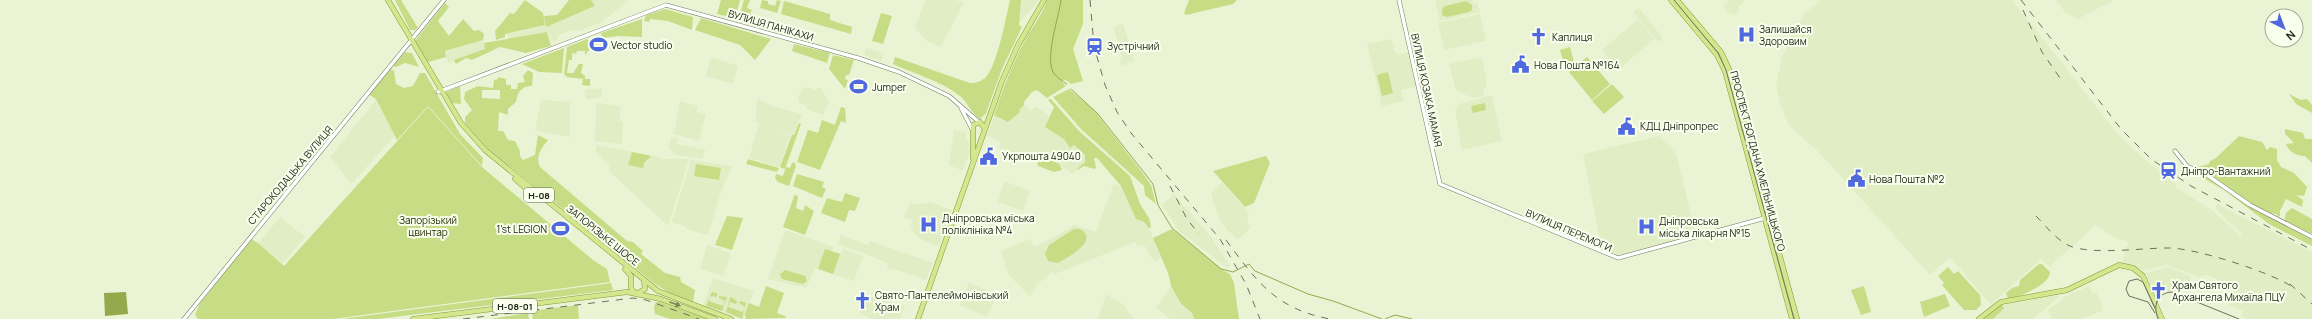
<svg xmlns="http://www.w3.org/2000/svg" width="2312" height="319" viewBox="0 0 2312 319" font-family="Manrope,sans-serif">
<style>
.built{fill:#e1edc5}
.green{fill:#c6dd86;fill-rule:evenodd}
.water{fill:#93a94b}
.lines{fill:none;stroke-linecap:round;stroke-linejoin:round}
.stream{stroke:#93a94b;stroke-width:1}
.minor-casing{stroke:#737b5f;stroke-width:4.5}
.major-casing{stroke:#849936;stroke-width:5.5}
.minor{stroke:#fff;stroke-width:3.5}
.major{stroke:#d4e78f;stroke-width:4.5}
.tram{stroke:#6b715e;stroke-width:1}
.rail{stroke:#6b715e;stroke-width:1;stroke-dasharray:7 7;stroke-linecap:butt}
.oneway{fill:#7b8654}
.labels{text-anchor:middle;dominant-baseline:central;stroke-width:4;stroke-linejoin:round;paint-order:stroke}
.shield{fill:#f9ffec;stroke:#626759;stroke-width:1}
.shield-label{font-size:9px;font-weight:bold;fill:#22261a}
.street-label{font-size:10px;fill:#22261a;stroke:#f9ffec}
.poi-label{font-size:10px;fill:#22261a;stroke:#f9ffec;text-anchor:start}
.park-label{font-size:10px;fill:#262e06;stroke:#f9ffec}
</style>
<rect width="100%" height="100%" fill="#eaf4d4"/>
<path class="built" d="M588 0H629L602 22 578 32 577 30 570 31 558 35V40L552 42 547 32 509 40 507 34 547 25 593 8Z
M925 0H954L964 2 941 47 927 41 915 28Z
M1021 0H1039L1019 23Z
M1437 0H1472L1474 4 1477 3 1480 12 1440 21 1435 2Z
M1729 0H1745L1739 6 1737 15 1730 14 1723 6Z
M1821 0H2012L2117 133 2144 159 2177 185 2175 187 2212 210 2240 236 2242 234 2215 208 2217 204 2312 252V319H2247L2241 317 2243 311 2229 305 2236 287 2207 275 2198 277 2168 265 2142 270 2122 263 2128 242 2113 237 2096 225 2049 267 2041 259 1991 305 1950 257 1930 275 1817 150 1793 130 1788 123 1780 103 1776 85 1782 57 1804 14Z
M2056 0H2114L2078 19 2065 12Z
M1639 8 1663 38 1658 42 1633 12Z
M1480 14 1486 41 1444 50 1438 23Z
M1638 19 1654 39 1618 70 1602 50Z
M1123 23 1134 61 1122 66 1119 60 1122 59 1114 27Z
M1391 39 1395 52 1398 55 1409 52 1417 87 1401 90 1403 101 1382 106 1367 44Z
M483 40 486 49 448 63 445 52Z
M866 48 884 53 881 61 864 55Z
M711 57 738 66 733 84 706 76Z
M1482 57 1486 76V88L1483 89 1484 96 1473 98 1456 91 1449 64Z
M807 87 815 90 820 87 829 101 823 115 806 109 807 106 799 103 798 97 802 89Z
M602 88V97L586 100 584 90Z
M1489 96H1492L1502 141 1462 150 1455 109 1459 104Z
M757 98 772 106 802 114 793 135 756 122Z
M376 100 395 136 351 184 330 157Z
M541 100 570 102V137L535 131Z
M680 101 698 106 697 112 706 114 699 141 674 134Z
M596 103 616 105 621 108 619 121 623 122 622 144 595 141Z
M1024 105 1030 111 1036 107 1049 115 1046 127 1064 139 1071 148 1073 145 1085 155V161L1073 174 1042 153 1036 161 1027 155 1021 157 999 148 1000 142 987 135 994 115 1006 119 1020 111 1019 110Z
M759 123 791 135 779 167 749 158Z
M954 130 966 132V141H969V153L963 171 949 165Z
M1659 136 1676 153 1696 235 1617 255 1602 250 1583 154Z
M671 137 678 139 677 144 706 150 702 159 675 155 669 148Z
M597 145 654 156 663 159H689L668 226 609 171V164L595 151Z
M691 160 732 166 721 192 708 235 686 229V227L672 222Z
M1004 181 1030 191 1023 211 998 202Z
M1222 182 1249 213 1247 221 1251 227 1240 238 1237 239 1226 229 1218 217 1211 193Z
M1114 184 1121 186 1136 219 1148 225 1161 258 1154 262 1145 246H1138L1135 242 1055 274 1052 272 1037 285 1030 297 1008 274 1001 251 1030 239 1035 247 1075 225 1096 232Z
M1174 194 1211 237 1230 266 1227 268 1179 231 1162 205Z
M930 202 952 210 939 246 920 239 910 228 912 220 904 218 910 203 922 204Z
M280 217 305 237 282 264 258 243Z
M785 230 834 247 832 251 841 253 843 248 863 256 854 281 815 268 806 288 768 279Z
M841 235 868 245 870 241 933 263 926 280 897 270 887 269 888 263 838 244Z
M707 245 731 253 723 276 700 269Z
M2169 267 2191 277 2188 287 2177 292H2163L2160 285 2152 287 2146 273Z
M713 278 754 291 743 319 703 306Z
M969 283 997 294 987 317 959 305Z
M1171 286 1181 305 1192 313 1194 319H1170L1156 308Z
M2089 286 2093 294 2096 292 2103 308 2102 311 2082 319H2052L2048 310 2054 305H2056L2066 296Z
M1106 294 1124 305 1134 319H1098Z
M2057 295 2059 297 2033 319H1990L2007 304Z
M872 296 905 306 900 319H871L860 313 861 308Z"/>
<path class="green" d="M395 0H401L418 28 415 30H410Z
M525 0 543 13 545 25 505 34V37L496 40 495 31 510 13 514 14Z
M569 0H591L595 6 546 27 544 16 557 15Z
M721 0H740L735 18 717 14Z
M744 0H750L747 8 752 10 750 14 765 19 764 21 756 20 755 25 738 20Z
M762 0 768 1V4L775 6 777 0 781 1 777 13 760 8Z
M1010 0H1021L1019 25 1022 27 1002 69 986 113 980 119C971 113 968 103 960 96 941 81 915 74 893 64L895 57 970 83C976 83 980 82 985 78 997 67 1006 17 1010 0Z
M1047 0H1083V24L1073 49 1083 81 1071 84 1066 80 1061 81 1066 86 1047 98 1037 90 1032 92 1024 102V105L1019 110 1020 112 1008 122 994 115C1003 89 1012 64 1025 40 1032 27 1043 14 1047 0Z
M1189 0H1237L1233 4 1186 15 1184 13Z
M784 1 830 14V20L852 27 851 34 781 14Z
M1466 1 1472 5V10L1469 12 1447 17 1442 15V9L1445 6Z
M445 3 449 7 438 21 449 36 463 19 474 31 479 30 484 34 483 40 445 51 446 57 428 62 415 41Z
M665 9 693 17 692 30 668 21 650 19 649 22 644 21 646 15Z
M881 13 892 16 883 44 872 41Z
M701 18 771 39 755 60 740 45 695 30Z
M642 19V37L618 36 602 38 601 33Z
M547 32 551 46 526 53 500 47 472 60 466 58 456 64 454 60 485 49 484 43Z
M587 39 592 46 585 55V51H577L576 54 572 53V60H569L567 73H573L579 64H583L581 73 585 76V79H590V86L582 85 583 79 567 77 564 74 567 47Z
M794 44 830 53 827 63 792 51Z
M1570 47 1575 66 1565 68 1560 50Z
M564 48 562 73 539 72 522 64Z
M405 52 412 53 419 67 405 63 396 67 393 66Z
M833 55 854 60 849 75H846L845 79 848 80 845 89 829 69Z
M1587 57 1610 84 1592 100 1569 72Z
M391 69 394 71 396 84 404 88 413 86 420 73H425L460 134 483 158 482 166 428 106 397 140 376 99 368 94Z
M528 70 533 73 532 86C522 86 517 92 516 102L508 109V115L499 112 498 131H503L508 140 515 141 520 151V156L523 160 535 155 538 135 548 140C541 149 535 156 540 167L627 241 633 242 643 251 641 254 665 273 680 277 681 282 695 290 693 302 668 292 654 283 485 146 465 123V117L472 110 464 99 465 92 478 86 493 88 494 80 498 79V77L506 79V85H511V89H517L518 83 525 82 523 76ZM482 90H500V99L482 98Z
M1388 72 1393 93 1382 96 1377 75Z
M1612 84 1624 97 1604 114 1592 101Z
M460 86 461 104 452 103 446 92Z
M1069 89 1094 110 1141 171 1151 185 1156 204 1145 195 1144 186 1081 129 1053 97Z
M2289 94 2301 100 2307 99 2312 105V113L2296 104Z
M1051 99 1079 131 1130 176 1140 204 1149 218 1151 227 1149 228 1144 222 1136 219 1121 186 1097 158H1094L1096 168 1094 169 1084 166 1078 170 1077 169 1085 162V155L1074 145 1070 148 1064 139 1045 127 1054 107 1048 100Z
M1485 103 1486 110 1473 113 1471 106Z
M428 107 482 167 593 260 607 269 610 282 333 319H198L195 315 200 303 251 239 258 243 284 266Z
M841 107 845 108 846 123 841 121 820 170 797 162 808 130 818 133 822 120 835 125Z
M799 123 801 124 785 169 780 167 792 135H794Z
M2285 129 2303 133 2305 139H2312V163L2305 156C2296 156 2289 152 2286 144L2294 143 2285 134Z
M2239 136 2262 142 2267 150 2270 147 2277 149V160L2281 167 2294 173 2307 187 2304 196 2296 195 2303 200 2302 207 2286 199 2280 211V216L2278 217 2276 214C2255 212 2221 179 2199 169L2198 167 2209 164 2210 161 2216 158Z
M632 152 651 156 644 163 643 168 628 165Z
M1043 154 1060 165 1062 170 1054 172 1038 166 1037 160Z
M1266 156 1270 163 1254 203 1245 207 1213 171Z
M748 159 779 168 777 172 746 164Z
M794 162 796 166 789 186 778 182 775 178 776 174 783 176 786 167 790 168 792 163Z
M696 164 721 168 719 180 694 176Z
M2187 169 2207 176 2256 210 2309 237 2312 240V246L2269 224 2224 190Z
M797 174 824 182 822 187 826 189 822 198 793 186Z
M845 193 860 198 855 211 849 210 845 222 821 213 827 198 842 202Z
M795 194 798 197 796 208 803 211 805 205 814 211 805 235 783 227Z
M2292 208 2312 219V234L2284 222 2286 213Z
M727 216 743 218 732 250 715 245Z
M1074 229C1078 228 1082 229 1085 233 1093 245 1066 258 1058 263L1048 261 1045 254 1049 245Z
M1172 229 1224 271 1230 274 1234 283 1239 319H1194L1192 313 1181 304 1171 286 1168 273 1153 238Z
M825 249 840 254 833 274 818 269Z
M2039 264H2042L2050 272C2050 285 2019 297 2008 299L2006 293 2012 288 2019 286 2020 280Z
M1948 267 1954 274 1958 271 1980 295 1981 305 1976 310H1964L1942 285 1944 283 1938 276Z
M785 270 805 276 807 281 803 284 782 279 780 274Z
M611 283 613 290 378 319H341Z
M766 286 784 293 777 313 785 316 786 318 746 319 745 314 749 303 759 307Z
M1864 286 1871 312 1861 315 1851 290Z
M712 292 717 293V297L710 296 709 301 723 306 725 301 719 298V296L727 297 722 311 706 306Z
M1945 294 1950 306 1924 317 1920 302Z
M731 297 738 302 735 304 730 302 728 307 743 312 745 307 739 303 741 301 746 303 742 319 726 312 730 298Z
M656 302H660L708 319H670L655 314 654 306Z
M2002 303 2004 308 1993 319H1979Z
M578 305 579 319H533L532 311Z
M528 313 529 319H490Z"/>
<path class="water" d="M126 292 128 314 105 316 104 293Z"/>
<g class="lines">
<path class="stream" d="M1061 0C1059 17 1045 56 1053 72 1056 77 1062 81 1067 84
M1071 89 1098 114 1153 184 1158 205 1172 228 1221 269 1233 272 1249 264 1255 271 1308 294 1333 301 1382 319
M1385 319 1395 315 1412 319"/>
<defs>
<path id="minor" d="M1399 0 1440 184 1618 258 1765 218
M438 92 666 5 858 58 899 72 949 96 979 122
M961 108 972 129
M2175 151 2187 166 2207 175 2250 205 2312 237
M184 319 444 0"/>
<path id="major" d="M388 0 461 123 485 150 658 291 731 319
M1671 0 1717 55 1725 71 1792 319
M1677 0 1721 52 1729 69 1797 319
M973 158V125L980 122 985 129
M515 179 529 191
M625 269 631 276V288L635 293
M638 293 645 289 644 282
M413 319 627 292 661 299 715 319
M918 319 1002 81 1018 45 1044 0
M1979 319 2001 302 2067 290 2119 265 2133 268 2143 276 2162 319"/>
</defs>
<use href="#minor" class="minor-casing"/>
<use href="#major" class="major-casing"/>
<use href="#minor" class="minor"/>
<use href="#major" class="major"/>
<path class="tram" d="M1674 0 1718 53 1726 70 1794 319
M2155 308 2143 282 2137 279 2129 281 2126 289 2129 296 2148 302 2155 313
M2158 319C2153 306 2156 293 2172 292L2239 319"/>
<path class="rail" d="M1090 0 1094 46 1105 85 1117 112 1131 133 1220 239 1246 284 1260 319
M2021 0 2121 129 2151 159 2191 186 2312 250
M2023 10 2042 52 2060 78
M1170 186 1187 219 1199 234
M2036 216C2046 226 2056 240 2070 246 2091 255 2143 248 2167 248 2193 247 2274 273 2294 288
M1226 240C1257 282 1276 309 1330 319
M2290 284 2312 304
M463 319 633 298 646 300 699 319"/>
</g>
<defs><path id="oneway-solid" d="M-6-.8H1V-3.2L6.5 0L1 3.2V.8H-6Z"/></defs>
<use class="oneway" href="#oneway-solid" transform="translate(675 304) rotate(20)"/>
<defs>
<symbol id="hospital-bare" viewBox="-9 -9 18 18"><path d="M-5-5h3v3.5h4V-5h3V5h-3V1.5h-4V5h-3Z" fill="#5069de" stroke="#f9ffec" stroke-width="2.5" paint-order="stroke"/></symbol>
<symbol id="church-bare" viewBox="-9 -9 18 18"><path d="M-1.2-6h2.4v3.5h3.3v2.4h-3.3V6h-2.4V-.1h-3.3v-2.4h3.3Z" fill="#5069de" stroke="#f9ffec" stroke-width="2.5" paint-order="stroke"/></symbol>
<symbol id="stadium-bare" viewBox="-9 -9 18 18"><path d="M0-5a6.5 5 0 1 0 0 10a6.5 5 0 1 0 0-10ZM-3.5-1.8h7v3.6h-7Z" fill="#5069de" stroke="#f9ffec" stroke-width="2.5" paint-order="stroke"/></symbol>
<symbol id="station-bare" viewBox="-9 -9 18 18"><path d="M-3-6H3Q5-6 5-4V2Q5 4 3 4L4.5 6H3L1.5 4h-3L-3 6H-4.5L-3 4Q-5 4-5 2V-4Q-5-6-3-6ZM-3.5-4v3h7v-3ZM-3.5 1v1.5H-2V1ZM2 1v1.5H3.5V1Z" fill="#5069de" stroke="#f9ffec" stroke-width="2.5" paint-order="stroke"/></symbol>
<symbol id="civic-bare" viewBox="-9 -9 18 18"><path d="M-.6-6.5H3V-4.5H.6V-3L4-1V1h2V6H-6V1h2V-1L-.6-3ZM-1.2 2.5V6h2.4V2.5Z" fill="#5069de" stroke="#f9ffec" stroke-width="2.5" paint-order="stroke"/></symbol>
</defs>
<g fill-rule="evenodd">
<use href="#hospital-bare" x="1734" y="22" width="25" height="25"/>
<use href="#church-bare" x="1526" y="24" width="25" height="25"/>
<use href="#stadium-bare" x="586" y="32" width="25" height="25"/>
<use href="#station-bare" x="1082" y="34" width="25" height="25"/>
<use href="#civic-bare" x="1508" y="52" width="25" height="25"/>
<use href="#stadium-bare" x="846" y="74" width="25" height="25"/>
<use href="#civic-bare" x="1614" y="114" width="25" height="25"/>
<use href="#civic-bare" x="976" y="144" width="25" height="25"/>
<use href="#station-bare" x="2156" y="158" width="25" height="25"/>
<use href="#civic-bare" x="1844" y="166" width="25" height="25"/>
<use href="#hospital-bare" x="916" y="212" width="25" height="25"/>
<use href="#hospital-bare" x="1634" y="214" width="25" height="25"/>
<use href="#stadium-bare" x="548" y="216" width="25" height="25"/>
<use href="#church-bare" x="2146" y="278" width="25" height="25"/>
<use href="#church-bare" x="850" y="288" width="25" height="25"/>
</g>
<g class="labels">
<g class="shield">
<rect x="524" y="188" width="30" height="14" rx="3"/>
<rect x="493" y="299" width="44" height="14" rx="3"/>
</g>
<g class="shield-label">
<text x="539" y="195">Н-08</text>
<text x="515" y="306">Н-08-01</text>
</g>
<g class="street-label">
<text transform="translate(771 25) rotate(16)">ВУЛИЦЯ ПАНІКАХИ</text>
<text transform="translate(1427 90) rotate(78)">ВУЛИЦЯ КОЗАКА МАМАЯ</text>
<text transform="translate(1758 161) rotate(75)">ПРОСПЕКТ БОГДАНА ХМЕЛЬНИЦЬКОГО</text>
<text transform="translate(290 175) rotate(-50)">СТАРОКОДАЦЬКА ВУЛИЦЯ</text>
<text transform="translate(1569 230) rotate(23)">ВУЛИЦЯ ПЕРЕМОГИ</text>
<text transform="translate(603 235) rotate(39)">ЗАПОРІЗЬКЕ ШОСЕ</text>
</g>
<g class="poi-label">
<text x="1759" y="29">Залишайся<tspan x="1759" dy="12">Здоровим</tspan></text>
<text x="1552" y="37">Каплиця</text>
<text x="611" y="45">Vector studio</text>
<text x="1107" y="46">Зустрічний</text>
<text x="1534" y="65">Нова Пошта №164</text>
<text x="872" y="87">Jumper</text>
<text x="1640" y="126">КДЦ Дніпропрес</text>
<text x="1002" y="156">Укрпошта 49040</text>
<text x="2181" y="171">Дніпро-Вантажний</text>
<text x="1869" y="179">Нова Пошта №2</text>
<text x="942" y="218">Дніпровська міська<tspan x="942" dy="12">поліклініка №4</tspan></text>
<text x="1659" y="221">Дніпровська<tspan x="1659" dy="12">міська лікарня №15</tspan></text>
<text x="547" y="229" text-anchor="end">1'st LEGION</text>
<text x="2172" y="285">Храм Святого<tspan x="2172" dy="12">Архангела Михаїла ПЦУ</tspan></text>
<text x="875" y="295">Свято-Пантелеймонівський<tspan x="875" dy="12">Храм</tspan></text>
</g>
<g class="park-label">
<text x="428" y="220">Запорізький<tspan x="428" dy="12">цвинтар</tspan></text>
</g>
</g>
<g transform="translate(2284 28) rotate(138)"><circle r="19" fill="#f9ffec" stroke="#a3a898"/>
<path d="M0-3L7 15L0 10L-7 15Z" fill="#5069de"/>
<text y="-6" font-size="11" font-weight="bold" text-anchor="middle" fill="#22261a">N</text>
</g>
</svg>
